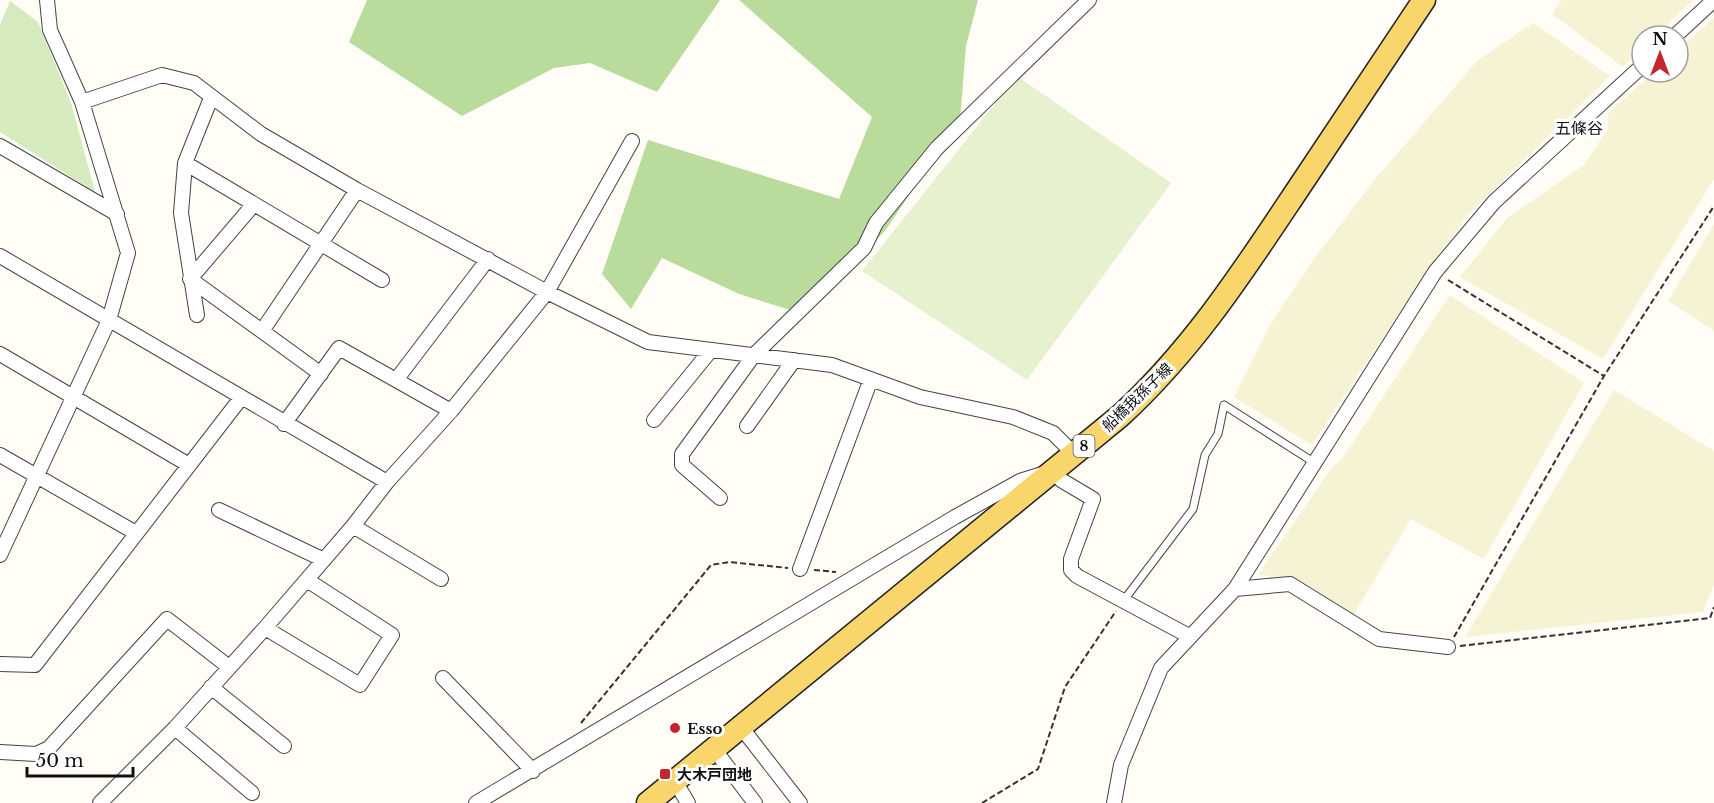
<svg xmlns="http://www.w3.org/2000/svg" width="1714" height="803" viewBox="0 0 1714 803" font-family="'Libre Baskerville','Noto Sans JP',serif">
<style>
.farmland{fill:#f6f3d4}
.green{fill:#d5ebbd}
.forest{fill:#b9dc9c}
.pitch{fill:#e6f2cf}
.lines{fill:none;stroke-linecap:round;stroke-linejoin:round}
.service-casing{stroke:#444;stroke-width:9}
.minor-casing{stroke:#444;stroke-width:16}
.primary-casing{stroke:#222;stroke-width:25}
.path{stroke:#333;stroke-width:2;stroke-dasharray:6 3;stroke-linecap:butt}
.service{stroke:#fff;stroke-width:7}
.minor{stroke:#fff;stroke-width:14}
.primary{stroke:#f9d66b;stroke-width:22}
.poi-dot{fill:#c4262e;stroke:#fff;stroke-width:2}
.labels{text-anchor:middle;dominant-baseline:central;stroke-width:6;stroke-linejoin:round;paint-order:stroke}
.shield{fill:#fff;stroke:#585858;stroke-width:1.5}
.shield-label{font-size:14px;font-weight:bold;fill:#111}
.street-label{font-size:15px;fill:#111;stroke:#fff}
.poi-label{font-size:15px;font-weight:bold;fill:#111;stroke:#fff;text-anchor:start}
.neighbourhood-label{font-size:16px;fill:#111;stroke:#fff}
</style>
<rect width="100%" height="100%" fill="#fffdf5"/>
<path class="farmland" d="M1561 0H1693L1655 36H1642V49L1623 67 1552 14Z
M1714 18V179L1603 359 1460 277 1507 218 1584 165 1608 129V113L1654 72H1678V50Z
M1533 23 1610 76 1466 217 1425 274 1312 445 1234 397 1271 323 1313 260 1377 177 1478 60Z
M1714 224V331L1668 301Z
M1450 295 1584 383 1484 559 1411 519 1354 614 1298 579 1258 575 1332 467 1342 459Z
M1614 390 1714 451V584L1703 612 1465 637Z"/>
<path class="green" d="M10 1 38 22 71 103 95 192 0 132V25Z"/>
<path class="forest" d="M367 0H720L657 92 590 63 554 68 462 116 349 42Z
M739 0H978L966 46 960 120 885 231 803 314 739 294 662 258 631 309 602 274 648 140 839 199 872 117Z"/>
<path class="pitch" d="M1017 76 1171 183 1027 380 862 271Z"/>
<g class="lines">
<defs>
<path id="service" d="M1124 600 1193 509 1205 455 1218 434 1224 405 1315 463"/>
<path id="minor" d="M1675 36 1714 0
M82 102 162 75 194 83 261 134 357 190 547 292 648 342 832 365 920 397 1013 417 1053 433 1074 454
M0 146 117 214
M185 163 382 280
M254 204 190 279 321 374
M0 256 387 482
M197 315 181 213 185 163 211 98
M262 331 357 190
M0 354 189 465
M396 380 488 259
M654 420 711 350
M284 424 339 348 451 411
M747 426 794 360
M0 455 136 533
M720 498 682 465V454L754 355 864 248 876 223 937 148 1089 0
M219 510 324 560
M353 526 441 579
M0 555 109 320 128 253 82 102 50 30 47 0
M800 569 871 379
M1235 589 1290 584 1379 639 1448 647
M265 628 360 685 392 635 307 580
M0 664 35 665 241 398
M443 678 533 771
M211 687 284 746
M741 727 800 803
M175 728 252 793
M714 749 755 803
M0 752 36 754 49 748 167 619 229 667
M675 781 688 803
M100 803 175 728 265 628 353 526 387 482 451 411 547 292 632 141
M476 803 955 517 1020 481 1055 470 1061 480 1093 499 1071 559V570L1077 576 1189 636
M1114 803 1121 765 1161 668 1235 589 1435 272 1494 202 1642 66"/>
<path id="primary" d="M648 803 1120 416C1190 352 1240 276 1292 198 1336 132 1380 66 1424 0"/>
</defs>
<use href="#service" class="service-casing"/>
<use href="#minor" class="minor-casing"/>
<use href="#primary" class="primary-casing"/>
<path class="path" d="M1448 280 1604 376
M814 570 836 572
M1454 637 1604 376 1714 206
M1460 646 1710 618 1714 607
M581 723 711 565 729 562 788 568
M982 803 1038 769 1065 687 1116 611"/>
<use href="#service" class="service"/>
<use href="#minor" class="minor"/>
<use href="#primary" class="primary"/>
</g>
<g class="poi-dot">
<circle cx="675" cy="728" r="6"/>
<rect x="659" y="768" width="12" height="12" rx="3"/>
</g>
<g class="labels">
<rect class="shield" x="1073.5" y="435" width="21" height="22" rx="4.5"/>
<g class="shield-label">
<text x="1084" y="446">8</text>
</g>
<g class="street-label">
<text transform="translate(1137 397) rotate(-44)">船橋我孫子線</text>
</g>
<g class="poi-label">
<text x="687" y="728">Esso</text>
<text x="677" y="774">大木戸団地</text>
</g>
<g class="neighbourhood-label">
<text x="1579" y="128">五條谷</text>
</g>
</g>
<g transform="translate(1660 54)"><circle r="28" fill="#ffffff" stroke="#a0a0a0" stroke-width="1.5"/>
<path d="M0-4.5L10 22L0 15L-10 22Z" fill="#c4262e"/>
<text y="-9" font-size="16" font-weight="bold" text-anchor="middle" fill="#111111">N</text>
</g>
<path d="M27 767v9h106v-9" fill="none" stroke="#111111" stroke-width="3"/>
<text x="36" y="767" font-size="18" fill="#111111" stroke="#ffffff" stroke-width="4.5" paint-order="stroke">50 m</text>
</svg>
